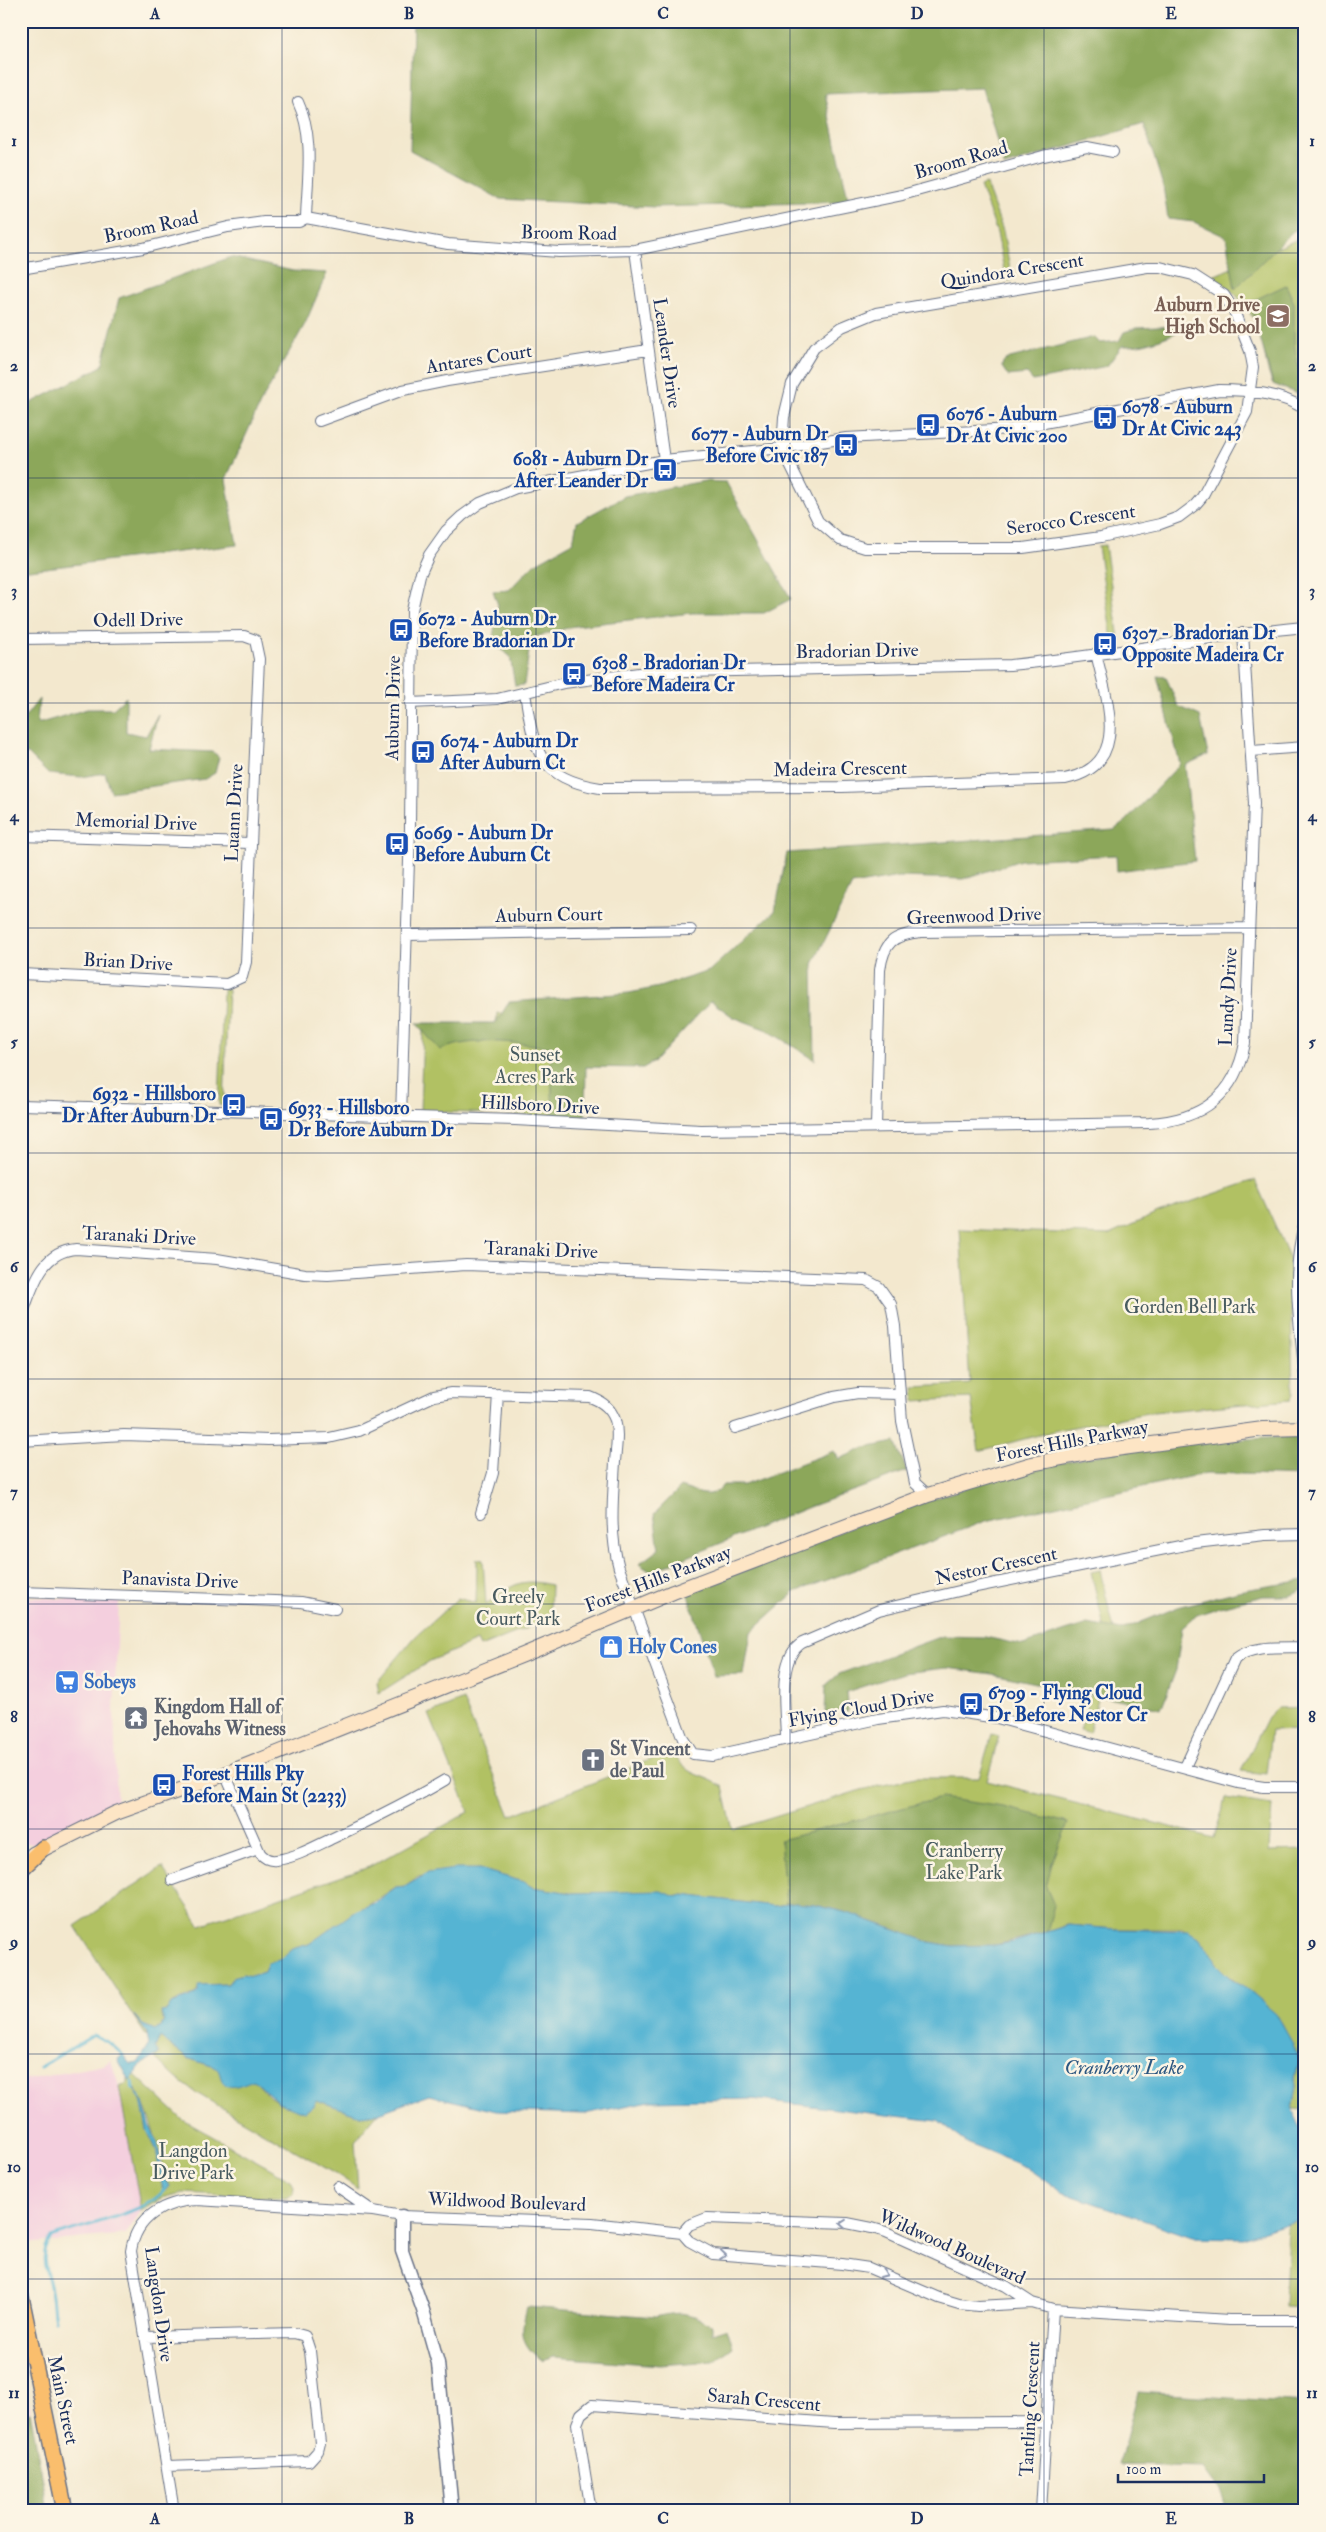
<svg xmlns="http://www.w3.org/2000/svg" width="1326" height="2532" viewBox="0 0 1326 2532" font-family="'IM FELL Double Pica',serif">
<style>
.built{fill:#f4cfde}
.industrial{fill:#d0bdce}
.green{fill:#b1c164;stroke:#667861;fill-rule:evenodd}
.forest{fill:#8ca75a;stroke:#546b5c}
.water{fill:#55b4d3;stroke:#387298}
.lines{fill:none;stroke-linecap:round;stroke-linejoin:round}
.stream{stroke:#55b4d3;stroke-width:3}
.minor-casing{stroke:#677085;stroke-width:12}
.tertiary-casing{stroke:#677085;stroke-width:15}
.secondary-casing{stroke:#677085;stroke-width:16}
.primary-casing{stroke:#677085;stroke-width:18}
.minor{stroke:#fff;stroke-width:10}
.tertiary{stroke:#fff;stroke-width:12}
.secondary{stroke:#fde5c5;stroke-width:14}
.primary{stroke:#fabe6d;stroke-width:15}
.oneway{stroke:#8d97ae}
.grid{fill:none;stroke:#1b2f5e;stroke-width:1;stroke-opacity:0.55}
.labels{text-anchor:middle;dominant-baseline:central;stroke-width:5;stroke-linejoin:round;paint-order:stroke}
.street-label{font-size:19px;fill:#1b2f5e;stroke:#fcf5e5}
.education-label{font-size:19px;font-weight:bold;fill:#785e54;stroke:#fcf5e5;text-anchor:end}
.transit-label{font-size:19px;font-weight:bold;fill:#164399;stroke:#fcf5e5;text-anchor:start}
.park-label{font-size:19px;fill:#485b60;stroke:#fcf5e5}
.shop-label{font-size:19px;font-weight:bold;fill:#366cbe;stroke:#fcf5e5;text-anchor:start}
.worship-label{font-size:19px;font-weight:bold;fill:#5b616d;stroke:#fcf5e5;text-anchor:start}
.water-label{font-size:20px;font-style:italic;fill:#2c5781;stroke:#fcf5e5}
.neatline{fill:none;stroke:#1b2f5e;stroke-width:2}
.grid-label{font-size:16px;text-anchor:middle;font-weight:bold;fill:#1b2f5e}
</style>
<rect width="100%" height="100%" fill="#fcf5e5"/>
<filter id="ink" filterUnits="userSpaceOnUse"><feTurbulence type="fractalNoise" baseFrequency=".02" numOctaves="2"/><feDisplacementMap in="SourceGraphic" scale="10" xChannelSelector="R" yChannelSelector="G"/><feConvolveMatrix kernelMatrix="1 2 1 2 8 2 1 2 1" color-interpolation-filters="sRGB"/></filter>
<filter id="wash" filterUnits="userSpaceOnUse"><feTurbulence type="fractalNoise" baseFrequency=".0096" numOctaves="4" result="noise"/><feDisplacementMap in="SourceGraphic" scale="20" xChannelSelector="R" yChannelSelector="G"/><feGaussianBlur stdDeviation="1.12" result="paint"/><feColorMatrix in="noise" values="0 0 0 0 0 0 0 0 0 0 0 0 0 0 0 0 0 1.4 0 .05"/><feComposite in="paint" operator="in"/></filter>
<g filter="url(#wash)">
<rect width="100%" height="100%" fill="#f3e8ce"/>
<path class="built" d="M21 1597 119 1601 114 1708 117 1813 46 1843H21Z
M111 2060 119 2086 141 2211 126 2234 25 2244 21 2207V2081L104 2065Z
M21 2352 30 2412 21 2414Z"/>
<path class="industrial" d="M21 2486 25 2488 30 2511H21Z"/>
<path class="green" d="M986 184 1003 231 1012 280 1006 281 997 233 980 186Z
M1305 236V395L1272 382C1266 369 1265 354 1262 340 1254 312 1236 292 1213 276Z
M1105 545 1119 639 1112 640 1098 546Z
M223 989H228L224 1106 219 1105Z
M497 1013 588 1017 553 1116 420 1111 423 1031 496 1023Z
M1255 1180 1290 1259 1293 1393 1291 1400 1153 1412 1058 1430 979 1451 971 1398 915 1401 914 1387 970 1384 960 1229 1109 1235 1158 1213Z
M477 1559 483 1560 486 1604C512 1586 518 1577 551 1585L550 1619 480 1647 477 1641 430 1661 379 1693 377 1682 415 1637 458 1598 476 1603Z
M1100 1570 1118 1647 1102 1684 1089 1733 1080 1730 1099 1666 1108 1644 1091 1572Z
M463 1700 510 1816 672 1751C689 1780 699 1771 723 1787L733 1830 861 1790 915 1778H979L992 1734 999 1736 987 1781 1214 1838 1226 1798 1272 1805 1269 1851 1305 1850V2110L1292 2109 1296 2086 1295 2077 1299 2061 1282 2024 1255 1996 1223 1972 1183 1929H1115L1067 1925 1047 1932 795 1903 774 1906 683 1895 675 1897 666 1893H572L532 1887 524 1882 479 1869 418 1877 406 1886 396 1887 309 1944 292 1949 279 1960 268 1963 264 1972 251 1976 241 1975 233 1977 228 1984 200 1985C194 2004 176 1993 167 2011L161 2012 164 2023 155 2030 143 2025 134 2016 147 2033 146 2036 75 1926 162 1867 200 1925 369 1867 469 1812 429 1714Z
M1305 1707V1730L1271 1731 1266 1774 1241 1771 1268 1717 1277 1708Z
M160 2038 187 2058 215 2067 219 2070 222 2080H254L270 2097 285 2106 316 2100 360 2115 378 2113 355 2141 358 2189 341 2177 198 2094 176 2078 155 2058 159 2054 155 2048Z
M134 2074 183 2120 291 2180 294 2187 293 2194 286 2198 182 2193 162 2198 141 2211 119 2086 128 2083V2078ZM134 2088C149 2108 153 2134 161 2157 165 2168 162 2175 169 2186L163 2193 156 2149 147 2130 142 2101Z
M1305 2218V2308L1285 2307 1288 2223Z"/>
<path class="forest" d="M413 21H1305V227L1293 231 1235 289 1226 237 1194 222 1168 219 1163 186 1144 124 1004 166 982 88 825 94 849 202 654 207 500 199 410 150Z
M231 257 293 271 327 273 305 324 262 400 226 479 237 545 21 571V405H27L102 366 119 298Z
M1286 285 1294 303V342L1297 363 1305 385V397L1273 384 1250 302Z
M1179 326 1180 331C1161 339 1143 347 1122 346L1107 366 1033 381 1027 374 1008 376 1002 367 1003 362 1010 358 1094 337 1100 343 1119 341 1124 332 1137 328Z
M704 481 726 482 791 599 764 613H692L575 626 531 638 524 685 515 686 510 656 492 644 498 605 493 591 509 590 534 564 573 542 577 522 625 496Z
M1157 676 1166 677 1178 706 1200 716 1208 755 1185 765 1195 861 1117 871 1116 855 1021 860 963 879 899 877 852 885 813 964 815 1060 767 1030 733 1017 711 1001 655 1061 643 1068 586 1067 585 1118 553 1116 550 1047C516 1043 473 1036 440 1050L416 1023H496L509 1002 629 993 659 987 709 971 775 911 787 853 1114 830 1126 821 1180 764Z
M126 697V732L146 736 158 714 149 749 213 752 219 757 215 773 205 779 111 792 105 773 81 777 48 774 28 754H21V722L39 699 37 724 87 709H113Z
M1305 1436V1476L1207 1473 986 1521 795 1592 751 1632 744 1675 714 1676 687 1592 872 1519 1014 1472 1156 1444Z
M895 1442 907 1471 809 1507 651 1572 639 1564 659 1549 654 1514 681 1487C696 1492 712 1501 723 1485H744L834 1451 839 1459 865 1448Z
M1305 1580V1589L1290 1596H1263L1220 1607 1197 1615 1182 1628 1176 1670 1161 1709 993 1674 946 1668 904 1673 846 1692 848 1711 825 1713 826 1685 839 1674 942 1636 985 1637 1023 1645 1087 1624 1122 1630 1178 1607 1238 1591Z
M941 1798 1003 1807 1068 1823 1052 1863 1046 1887 1054 1905 1047 1932 996 1945 953 1946 929 1942 848 1913 815 1905 786 1904 780 1840Z
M527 2307 656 2317C680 2310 691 2313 712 2325V2333L727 2328 733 2347 714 2361 660 2365 554 2357 542 2361C520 2343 520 2334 527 2307Z
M1138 2392 1305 2403V2511H1227L1220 2489 1204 2467 1119 2465Z
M30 2412 33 2426 47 2511H30L25 2488 21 2486V2414Z"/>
<path class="water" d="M454 1869H479L524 1882 532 1887 572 1893 661 1891 676 1897 683 1895 774 1906 795 1903 815 1905 848 1913 929 1942 953 1946 996 1945 1014 1942 1069 1925 1115 1929 1188 1931 1200 1938 1215 1959 1216 1964 1233 1981 1243 1986 1276 2014 1293 2044 1299 2061 1295 2077 1296 2086 1292 2109 1305 2137V2218L1243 2238 1192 2237 1062 2192 1030 2169 967 2143 938 2121 752 2099 650 2101 584 2114 496 2111 429 2095 378 2113 360 2115 316 2100 314 2105 305 2112 278 2102 254 2080C243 2083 227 2094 221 2078 219 2073 220 2071 215 2067L187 2058 160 2038 155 2048 159 2054 139 2066 137 2072 130 2081 118 2059 123 2055 130 2064 138 2063 149 2045 147 2033 134 2015 143 2025 155 2030 164 2023 161 2012 167 2011 171 2004 190 1998 198 1992V1985L228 1984 233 1977 243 1974 251 1976 264 1972 268 1963 279 1960 292 1949 309 1944 357 1910 375 1903 396 1887 406 1886 428 1873Z
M131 2086 142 2098 149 2125 157 2140 163 2177 169 2186 163 2193 156 2149 147 2130 141 2100Z"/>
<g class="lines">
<path class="stream" d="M40 2067 94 2035 111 2044 123 2055
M132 2082 133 2089
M55 2320C53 2310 53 2300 51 2291 47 2267 38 2261 51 2237 77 2227 150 2212 164 2190"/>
</g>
</g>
<g filter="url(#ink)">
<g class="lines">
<defs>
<path id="minor" d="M298 102C315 138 307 180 306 218
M635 250 664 460
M1147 267H1160L1193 275 1224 295 1234 311 1250 351 1253 367 1247 412 1202 497 1195 505 1179 517 1160 524 1101 537 1023 548H865L840 540 818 521 782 448 784 417 792 384 814 348 842 327 876 313Z
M21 269 143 248 228 227 264 222H299L306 218 448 244 559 252 635 250 902 195 1043 156 1087 147 1113 152
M319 421 403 390 447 381 648 350
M21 639 244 636 255 640 259 659 246 962 242 977 227 984 21 974
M525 693C534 749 537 778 600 788L842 787 1065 779C1133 765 1106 699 1096 653
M410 703 497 699 564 683 639 673 1010 665C1109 655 1206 636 1305 627
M1252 751 1305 747
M21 836 250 843
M407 935 691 930
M21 1105 515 1120 701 1130 1149 1123C1201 1120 1235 1097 1245 1043L1254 803 1243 633
M401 1117 410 828 412 610 420 575 429 555 446 531 462 516 480 503 516 488 664 460 782 448 846 438 1012 429 1219 390C1249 390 1279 393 1305 409
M876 1127 880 970C884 942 893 935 921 932L1249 928
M1305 1222C1290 1271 1300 1327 1305 1376
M21 1317C33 1289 39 1252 76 1249L217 1259 305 1274 328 1275 466 1265 866 1280 879 1287 891 1304 895 1326 902 1421 915 1483 928 1495
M735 1428 834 1397 858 1393 899 1394
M21 1441 124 1435 268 1440 329 1438 359 1431 434 1396 451 1393 590 1397C601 1401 611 1408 615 1420 619 1433 616 1448 615 1462 613 1498 609 1533 619 1568L683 1739 693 1754 712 1756 878 1719 943 1710 997 1718 1238 1783 1264 1787H1305
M481 1513 493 1473 498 1394
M21 1592 301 1602 335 1609
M786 1739C786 1712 776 1659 802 1643L879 1610 976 1587 1195 1543 1265 1535 1305 1534
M1185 1767 1235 1659C1252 1644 1284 1648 1305 1647
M225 1774 260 1853C264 1858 269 1861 276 1860 295 1858 316 1846 333 1838 371 1820 408 1802 445 1780
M172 1880 258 1849
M338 2187 373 2211
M682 2233 689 2225 707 2218 847 2223 872 2228 886 2232 1006 2286 1032 2303 1053 2309 1229 2320H1305
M146 2337 294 2333 305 2336 310 2351 320 2443 318 2451 309 2461 167 2466
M174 2511 131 2251C136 2217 164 2201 197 2200L373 2211 402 2216 592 2223 682 2233 689 2241 713 2254 842 2264 869 2268 939 2298 959 2304 978 2306 1032 2303
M591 2511 577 2424 581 2414 592 2405 834 2423 1047 2422
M1041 2511 1053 2309"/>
<path id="tertiary" d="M402 2216V2251L423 2310 438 2363 452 2511"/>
<path id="secondary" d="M33 1854 116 1813 225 1774 523 1655 673 1592 928 1495 1032 1464 1093 1452 1263 1429 1305 1428"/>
<path id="primary" d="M21 1869 43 1848
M21 2297 65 2511"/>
</defs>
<use href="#minor" class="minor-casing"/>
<use href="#tertiary" class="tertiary-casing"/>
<use href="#secondary" class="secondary-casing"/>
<use href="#primary" class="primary-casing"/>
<use href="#minor" class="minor"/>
<use href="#tertiary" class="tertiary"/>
<use href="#secondary" class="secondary"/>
<use href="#primary" class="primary"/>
</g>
<defs><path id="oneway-chevron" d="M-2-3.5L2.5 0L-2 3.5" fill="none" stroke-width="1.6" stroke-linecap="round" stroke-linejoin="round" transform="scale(1.25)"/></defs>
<g class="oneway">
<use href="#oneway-chevron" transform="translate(843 2224) rotate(-175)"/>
<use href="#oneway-chevron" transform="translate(723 2255) rotate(6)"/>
<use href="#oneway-chevron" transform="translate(884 2274) rotate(23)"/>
</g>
</g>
<path class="grid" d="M282 21V2511M536 21V2511M790 21V2511M1044 21V2511M21 253H1305M21 478H1305M21 703H1305M21 928H1305M21 1153H1305M21 1379H1305M21 1604H1305M21 1829H1305M21 2054H1305M21 2279H1305"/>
<defs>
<symbol id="school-square" viewBox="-11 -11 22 22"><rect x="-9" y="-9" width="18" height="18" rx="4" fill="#8d6e63" stroke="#fcf5e5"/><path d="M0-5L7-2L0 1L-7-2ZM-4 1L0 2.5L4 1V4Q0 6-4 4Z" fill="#fff"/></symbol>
<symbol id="bus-square" viewBox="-11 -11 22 22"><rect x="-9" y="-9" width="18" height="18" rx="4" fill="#1a4fb4" stroke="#fcf5e5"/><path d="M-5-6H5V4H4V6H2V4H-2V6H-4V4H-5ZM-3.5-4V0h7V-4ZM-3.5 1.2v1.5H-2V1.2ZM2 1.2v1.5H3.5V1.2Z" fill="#fff"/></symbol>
<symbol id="shop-square" viewBox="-11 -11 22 22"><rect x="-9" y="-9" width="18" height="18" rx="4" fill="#3f7fe0" stroke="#fcf5e5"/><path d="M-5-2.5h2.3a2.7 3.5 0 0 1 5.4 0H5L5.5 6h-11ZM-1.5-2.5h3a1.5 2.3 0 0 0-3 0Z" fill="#fff"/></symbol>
<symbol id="supermarket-square" viewBox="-11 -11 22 22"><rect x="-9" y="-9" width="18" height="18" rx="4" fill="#3f7fe0" stroke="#fcf5e5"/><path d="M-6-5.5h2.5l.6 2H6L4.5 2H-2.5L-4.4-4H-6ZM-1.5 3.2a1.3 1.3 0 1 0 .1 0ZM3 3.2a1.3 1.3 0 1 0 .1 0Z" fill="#fff"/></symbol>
<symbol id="temple-square" viewBox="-11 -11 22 22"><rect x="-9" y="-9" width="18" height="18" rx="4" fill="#6b7280" stroke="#fcf5e5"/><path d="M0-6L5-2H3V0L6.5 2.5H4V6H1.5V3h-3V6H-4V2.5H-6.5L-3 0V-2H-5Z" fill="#fff"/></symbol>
<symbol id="church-square" viewBox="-11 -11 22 22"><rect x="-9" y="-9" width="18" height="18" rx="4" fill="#6b7280" stroke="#fcf5e5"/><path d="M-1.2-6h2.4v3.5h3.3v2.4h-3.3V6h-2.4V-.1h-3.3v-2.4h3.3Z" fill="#fff"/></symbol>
</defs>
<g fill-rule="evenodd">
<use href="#school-square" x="1264" y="302" width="28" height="28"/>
<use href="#bus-square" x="1091" y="404" width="28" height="28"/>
<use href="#bus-square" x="914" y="411" width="28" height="28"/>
<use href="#bus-square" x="832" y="431" width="28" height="28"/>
<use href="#bus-square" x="651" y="456" width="28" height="28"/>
<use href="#bus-square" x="387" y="616" width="28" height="28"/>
<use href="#bus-square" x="1091" y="630" width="28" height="28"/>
<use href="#bus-square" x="560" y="660" width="28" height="28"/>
<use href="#bus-square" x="409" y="738" width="28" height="28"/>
<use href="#bus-square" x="383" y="830" width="28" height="28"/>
<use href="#bus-square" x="220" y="1091" width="28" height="28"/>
<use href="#bus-square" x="257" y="1105" width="28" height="28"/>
<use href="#shop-square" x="597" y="1633" width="28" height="28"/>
<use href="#supermarket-square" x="53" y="1668" width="28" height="28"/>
<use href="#bus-square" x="957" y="1690" width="28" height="28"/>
<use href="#temple-square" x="122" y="1704" width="28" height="28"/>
<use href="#church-square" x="579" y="1746" width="28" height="28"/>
<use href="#bus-square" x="150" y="1771" width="28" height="28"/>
</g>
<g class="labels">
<g class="street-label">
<text transform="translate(961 160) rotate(-16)">Broom Road</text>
<text transform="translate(151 227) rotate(-12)">Broom Road</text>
<text transform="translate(569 233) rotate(1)">Broom Road</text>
<text transform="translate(1012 271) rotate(-9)">Quindora Crescent</text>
<text transform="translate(667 353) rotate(82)">Leander Drive</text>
<text transform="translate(479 359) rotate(-9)">Antares Court</text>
<text transform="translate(1071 520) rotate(-8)">Serocco Crescent</text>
<text transform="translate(138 620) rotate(-1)">Odell Drive</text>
<text transform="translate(857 651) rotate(-1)">Bradorian Drive</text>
<text transform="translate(393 708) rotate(-89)">Auburn Drive</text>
<text transform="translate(840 769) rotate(-1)">Madeira Crescent</text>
<text transform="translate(234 813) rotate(-87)">Luann Drive</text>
<text transform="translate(136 822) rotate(2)">Memorial Drive</text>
<text transform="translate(549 915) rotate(-1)">Auburn Court</text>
<text transform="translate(974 916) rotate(-2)">Greenwood Drive</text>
<text transform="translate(128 962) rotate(3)">Brian Drive</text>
<text transform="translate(1228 997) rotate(-87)">Lundy Drive</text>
<text transform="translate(540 1105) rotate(3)">Hillsboro Drive</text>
<text transform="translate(139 1236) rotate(3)">Taranaki Drive</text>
<text transform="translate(541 1250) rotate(2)">Taranaki Drive</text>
<text transform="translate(1072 1441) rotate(-11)">Forest Hills Parkway</text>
<text transform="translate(996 1566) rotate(-12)">Nestor Crescent</text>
<text transform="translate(658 1579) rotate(-21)">Forest Hills Parkway</text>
<text transform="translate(180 1580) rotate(2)">Panavista Drive</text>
<text transform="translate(861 1708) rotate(-10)">Flying Cloud Drive</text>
<text transform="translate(507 2202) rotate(2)">Wildwood Boulevard</text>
<text transform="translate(952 2247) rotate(24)">Wildwood Boulevard</text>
<text transform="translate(159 2304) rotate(82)">Langdon Drive</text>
<text transform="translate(63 2400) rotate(78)">Main Street</text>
<text transform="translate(764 2400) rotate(5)">Sarah Crescent</text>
<text transform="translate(1030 2409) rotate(-87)">Tantling Crescent</text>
</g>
<g class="education-label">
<text x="1260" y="305">Auburn Drive<tspan x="1260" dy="22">High School</tspan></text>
</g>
<g class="transit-label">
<text x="1122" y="407">6078 - Auburn<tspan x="1122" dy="22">Dr At Civic 243</tspan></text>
<text x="946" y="414">6076 - Auburn<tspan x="946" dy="22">Dr At Civic 200</tspan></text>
<text x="828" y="434" text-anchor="end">6077 - Auburn Dr<tspan x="828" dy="22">Before Civic 187</tspan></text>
<text x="648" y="459" text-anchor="end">6081 - Auburn Dr<tspan x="648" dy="22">After Leander Dr</tspan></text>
<text x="418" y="619">6072 - Auburn Dr<tspan x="418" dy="22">Before Bradorian Dr</tspan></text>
<text x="1122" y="633">6307 - Bradorian Dr<tspan x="1122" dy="22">Opposite Madeira Cr</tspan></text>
<text x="592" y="663">6308 - Bradorian Dr<tspan x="592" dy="22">Before Madeira Cr</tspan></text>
<text x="440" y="741">6074 - Auburn Dr<tspan x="440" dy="22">After Auburn Ct</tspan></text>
<text x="414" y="833">6069 - Auburn Dr<tspan x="414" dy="22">Before Auburn Ct</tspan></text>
<text x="216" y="1094" text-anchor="end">6932 - Hillsboro<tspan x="216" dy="22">Dr After Auburn Dr</tspan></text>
<text x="288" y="1108">6933 - Hillsboro<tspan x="288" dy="22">Dr Before Auburn Dr</tspan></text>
<text x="988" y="1693">6709 - Flying Cloud<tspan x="988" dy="22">Dr Before Nestor Cr</tspan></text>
<text x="182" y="1774">Forest Hills Pky<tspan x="182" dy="22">Before Main St (2233)</tspan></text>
</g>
<g class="park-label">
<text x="535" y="1055">Sunset<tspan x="535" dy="22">Acres Park</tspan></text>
<text x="1190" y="1307">Gorden Bell Park</text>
<text x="518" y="1597">Greely<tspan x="518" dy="22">Court Park</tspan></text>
<text x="964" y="1851">Cranberry<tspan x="964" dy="22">Lake Park</tspan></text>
<text x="193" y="2151">Langdon<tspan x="193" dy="22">Drive Park</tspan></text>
</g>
<g class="shop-label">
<text x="628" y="1647">Holy Cones</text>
<text x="84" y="1682">Sobeys</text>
</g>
<g class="worship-label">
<text x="154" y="1707">Kingdom Hall of<tspan x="154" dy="22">Jehovahs Witness</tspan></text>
<text x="610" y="1749">St Vincent<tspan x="610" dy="22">de Paul</tspan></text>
</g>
<g class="water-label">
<text x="1124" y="2067">Cranberry Lake</text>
</g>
</g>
<rect width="1326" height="2532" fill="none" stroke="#fcf5e5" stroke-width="55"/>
<path d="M1118 2474v8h146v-8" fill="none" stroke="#1b2f5e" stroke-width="2.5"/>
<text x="1126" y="2474" font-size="15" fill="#1b2f5e" stroke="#fcf5e5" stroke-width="4" paint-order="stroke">100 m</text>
<rect x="28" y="28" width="1270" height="2476" class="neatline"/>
<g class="grid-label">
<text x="155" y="19">A</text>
<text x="409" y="19">B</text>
<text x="663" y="19">C</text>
<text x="917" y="19">D</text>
<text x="1171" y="19">E</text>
<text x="14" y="146">1</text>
<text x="1312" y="146">1</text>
<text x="14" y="371">2</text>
<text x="1312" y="371">2</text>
<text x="14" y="596">3</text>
<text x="1312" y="596">3</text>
<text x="14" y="821">4</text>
<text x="1312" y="821">4</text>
<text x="14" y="1047">5</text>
<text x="1312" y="1047">5</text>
<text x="14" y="1272">6</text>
<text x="1312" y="1272">6</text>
<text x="14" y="1497">7</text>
<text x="1312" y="1497">7</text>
<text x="14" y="1722">8</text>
<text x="1312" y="1722">8</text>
<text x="14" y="1947">9</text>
<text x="1312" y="1947">9</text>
<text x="14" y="2172">10</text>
<text x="1312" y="2172">10</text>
<text x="14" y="2398">11</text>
<text x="1312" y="2398">11</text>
<text x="155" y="2524">A</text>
<text x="409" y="2524">B</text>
<text x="663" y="2524">C</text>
<text x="917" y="2524">D</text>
<text x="1171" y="2524">E</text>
</g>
</svg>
